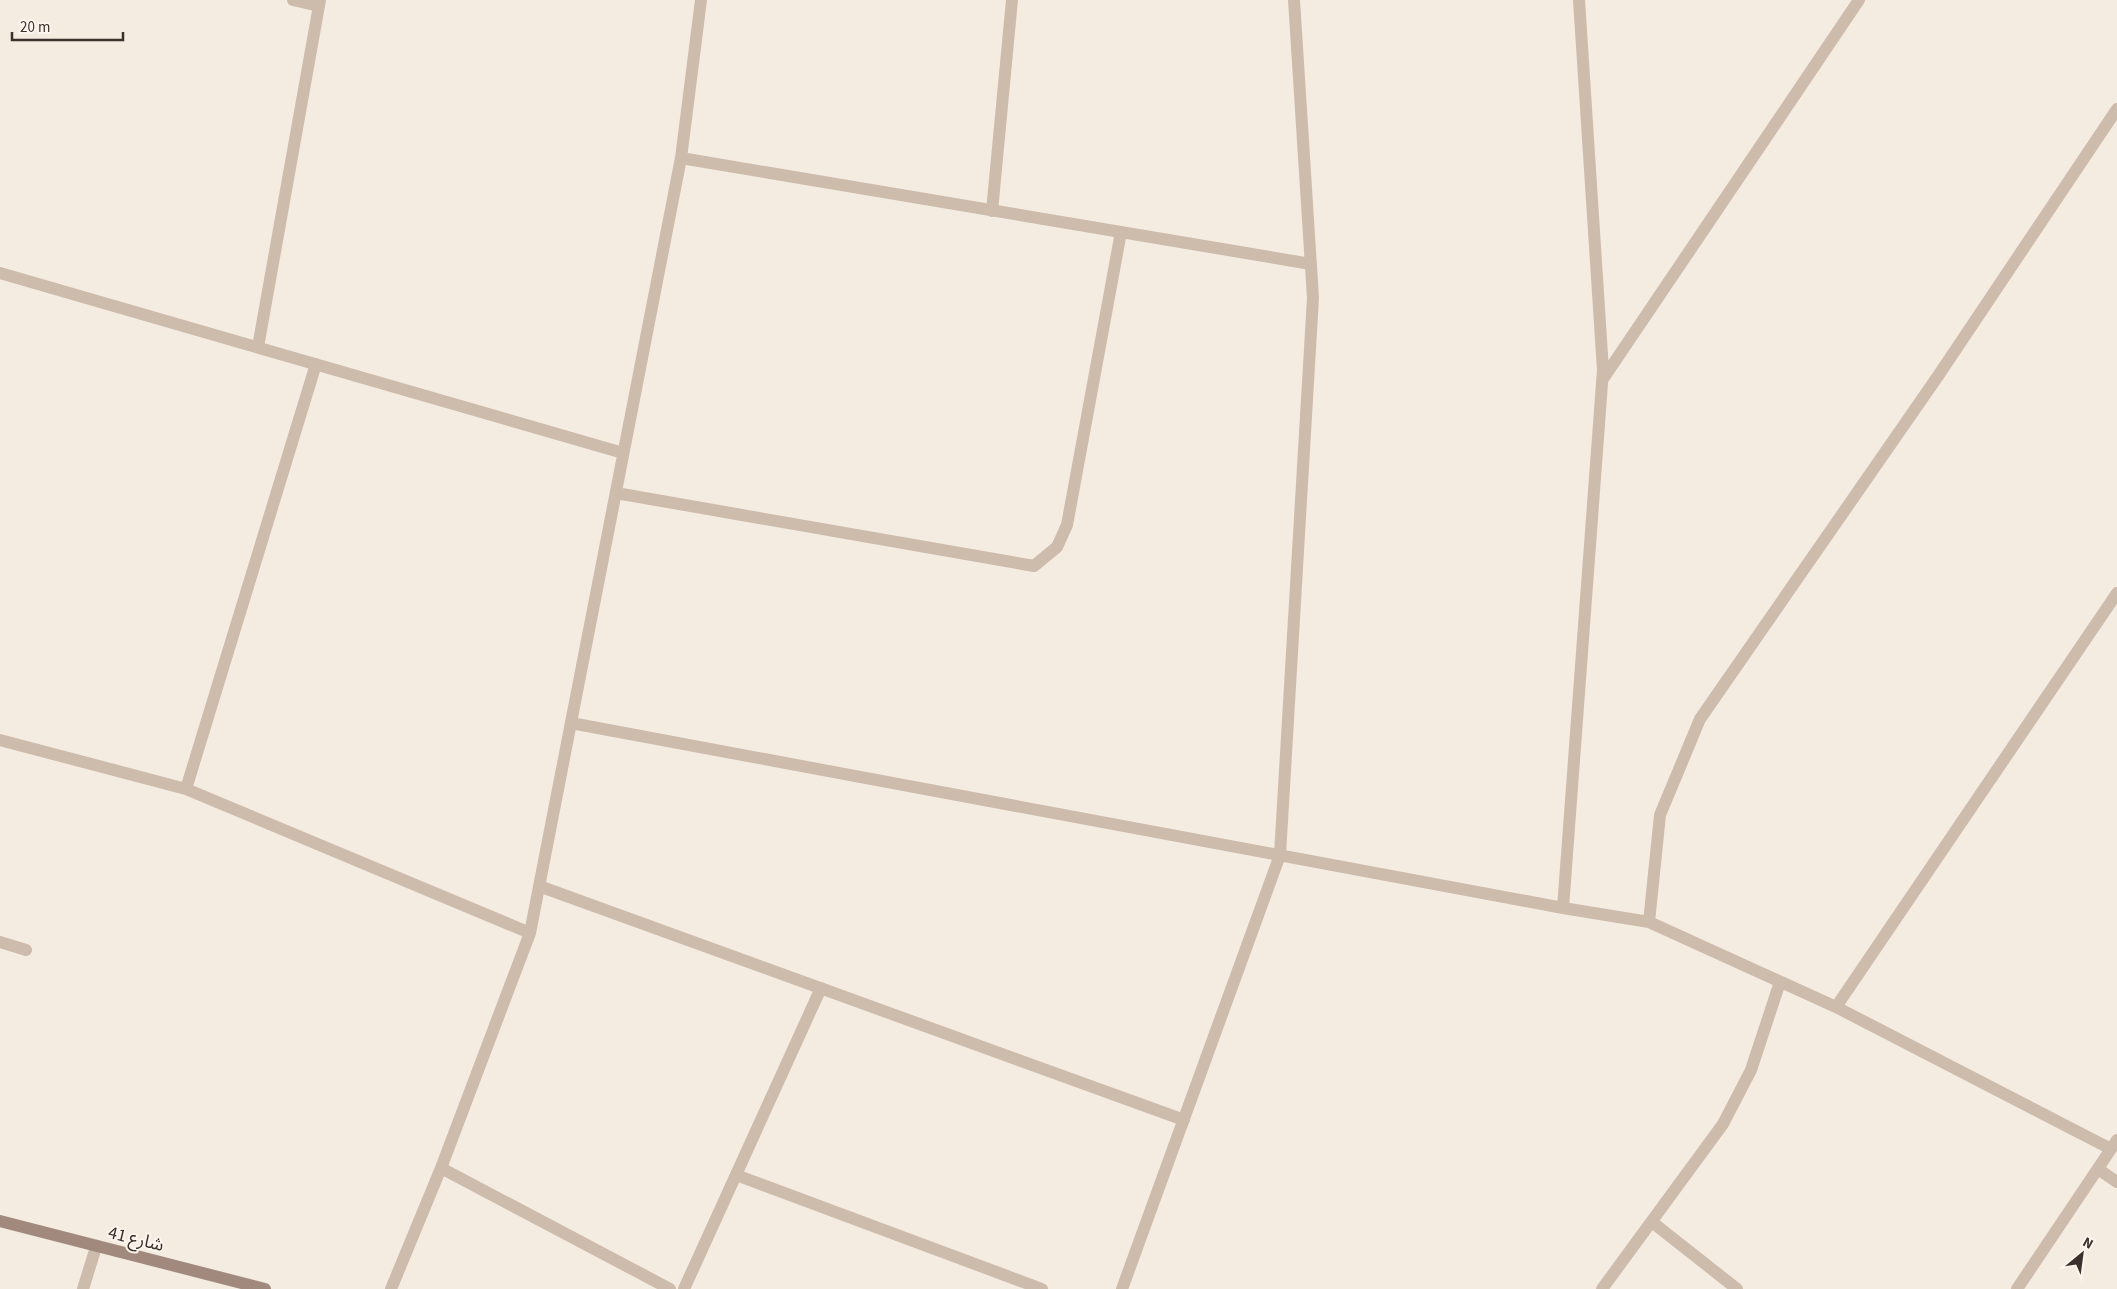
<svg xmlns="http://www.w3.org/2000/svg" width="2117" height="1289" viewBox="0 0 2117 1289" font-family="'Source Sans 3','Noto Sans Arabic',sans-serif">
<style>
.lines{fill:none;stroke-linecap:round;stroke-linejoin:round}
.street{stroke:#cdbbac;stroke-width:12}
.secondary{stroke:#a18a7d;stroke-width:12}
.labels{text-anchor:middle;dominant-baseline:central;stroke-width:4;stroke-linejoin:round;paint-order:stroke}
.street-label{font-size:18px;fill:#3b302b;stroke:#fbf5ee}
</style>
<rect width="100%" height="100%" fill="#f4ebe1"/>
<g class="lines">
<path class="street" d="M293 0 319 6
M681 158 1311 264
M992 211 1012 0
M0 273 623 453
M258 347 320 0
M1603 379 1859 0
M616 493 1034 566 1057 547 1067 525 1121 232
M571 723 1563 908 1649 922 1836 1007 2111 1149
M0 740 186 789 530 933
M186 789 316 364
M539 886 1184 1120
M1563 908 1603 370 1579 0
M1649 922 1660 815 1700 719 1938 376 2117 109
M0 942 26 950
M1836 1007 2117 593
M441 1168 670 1289
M2098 1169 2117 1182
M736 1175 1042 1289
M1652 1222 1737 1289
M83 1289 96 1247
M391 1289 441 1168 530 933 681 158 701 0
M684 1289 821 988
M1122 1289 1280 855 1313 298 1294 0
M1602 1289 1723 1124 1751 1070 1780 982
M2017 1289 2117 1140"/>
<path class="secondary" d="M0 1221 265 1289"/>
</g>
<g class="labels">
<g class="street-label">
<text transform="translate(136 1239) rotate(14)">شارع 41</text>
</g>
</g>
<g transform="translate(2082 1254) rotate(29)" stroke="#fbf5ee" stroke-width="4" paint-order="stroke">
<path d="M0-4L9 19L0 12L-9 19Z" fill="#3b302b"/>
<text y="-8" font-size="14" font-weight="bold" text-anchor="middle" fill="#3b302b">N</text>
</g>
<path d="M12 32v8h111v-8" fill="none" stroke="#3b302b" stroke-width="2.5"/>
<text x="20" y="32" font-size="15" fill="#3b302b" stroke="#fbf5ee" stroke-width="4" paint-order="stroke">20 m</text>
</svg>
